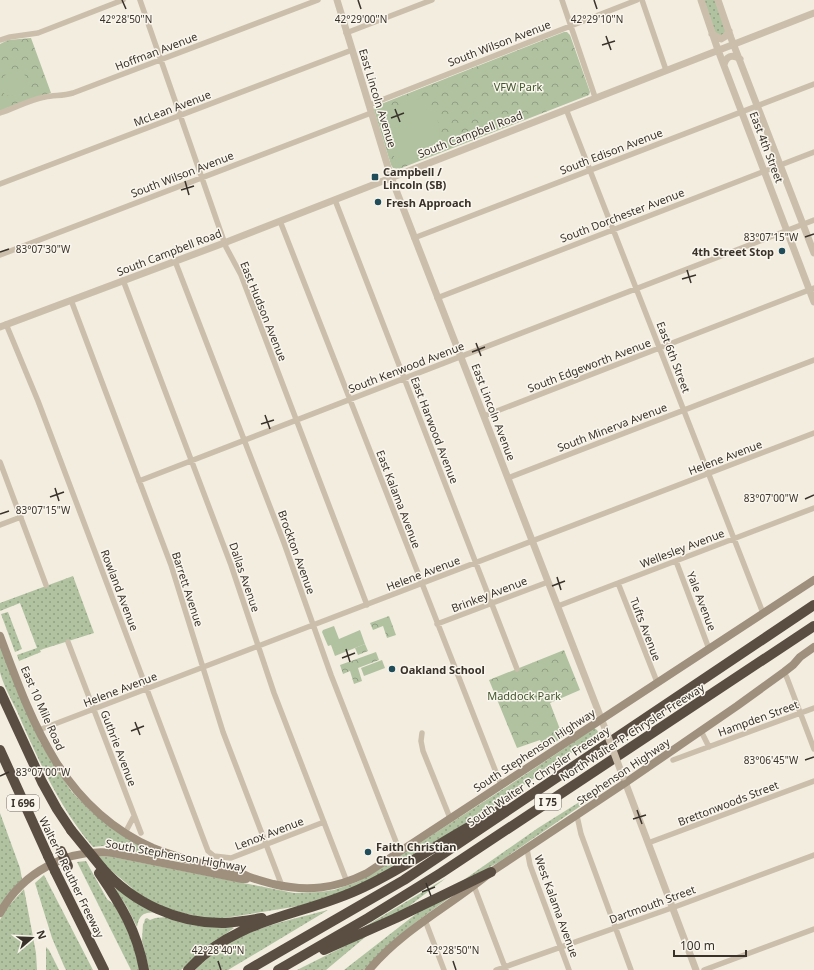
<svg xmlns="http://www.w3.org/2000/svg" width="814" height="970" viewBox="0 0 814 970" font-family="'Noto Sans',sans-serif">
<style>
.grass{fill:url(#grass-dots)}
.park{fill:url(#park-crowns)}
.pitch{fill:#b1c2a0}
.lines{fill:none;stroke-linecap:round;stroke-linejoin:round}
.minor{stroke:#cbbfac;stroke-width:5.5}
.tertiary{stroke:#cbbfac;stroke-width:7}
.secondary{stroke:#9f8f7d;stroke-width:8}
.motorway{stroke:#5a4e42;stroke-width:10}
.tertiary-bridge{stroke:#cbbfac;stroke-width:7}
.motorway-bridge{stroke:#5a4e42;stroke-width:10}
.ticks{fill:none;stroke:#39322b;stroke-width:1.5}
.poi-dot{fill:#214d5a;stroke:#faf6ed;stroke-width:1.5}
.labels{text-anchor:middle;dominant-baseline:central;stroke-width:3;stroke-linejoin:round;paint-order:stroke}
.shield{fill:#faf6ed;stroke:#736d65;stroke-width:1}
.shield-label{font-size:10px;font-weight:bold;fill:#39322b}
.street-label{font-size:11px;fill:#39322b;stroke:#faf6ed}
.park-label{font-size:11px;fill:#42572f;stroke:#faf6ed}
.poi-label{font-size:11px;font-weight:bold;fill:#39322b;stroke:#faf6ed;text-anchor:start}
.ticks-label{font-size:10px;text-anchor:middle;fill:#39322b;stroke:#faf6ed;stroke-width:3;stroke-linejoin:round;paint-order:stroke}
</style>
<defs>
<pattern id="grass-dots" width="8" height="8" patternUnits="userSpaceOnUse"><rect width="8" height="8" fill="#b1c2a0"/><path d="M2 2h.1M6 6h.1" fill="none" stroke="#919e83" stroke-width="1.8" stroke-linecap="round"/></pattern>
<pattern id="park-crowns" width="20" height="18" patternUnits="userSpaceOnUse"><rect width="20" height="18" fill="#b1c2a0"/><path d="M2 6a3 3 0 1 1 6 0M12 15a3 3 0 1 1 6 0" fill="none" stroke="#919e83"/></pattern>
</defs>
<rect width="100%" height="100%" fill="#f3ede0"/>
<path class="grass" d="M704 0H715L726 31 723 36 716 35Z
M73 576 94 633 40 650 41 652 19 661 17 655 37 648 20 603 0 611V603Z
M8 612 22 649 15 652 1 614Z
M0 645 40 742 55 767 72 792 92 812 123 836 151 850 185 861V863L124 849 103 846 93 847C58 806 37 757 16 709 11 699 2 682 0 672 0 663 0 653 0 645Z
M593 727 597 730 599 734 478 816 375 877 342 894 299 906 244 915 224 918H203L164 908 134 892 132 888 108 868 98 856 113 857 294 893 320 892 334 890 357 882 373 873 511 784 571 744Z
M616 779 617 781 499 862 455 886 538 828Z
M0 813 20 868 22 879 8 894 0 906Z
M86 861 107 899 117 907 131 935 140 970H131L77 862Z
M44 875 93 970H66L64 966 52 938 35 883Z
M446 878 404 910 359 930Z
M117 887 158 913C145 911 139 914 137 927L127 907 115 889Z
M24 889 36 953 37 970H0V920L5 910Z
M452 896C421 918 389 940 365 970H344L421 910Z
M328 910 228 970H195C205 961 214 951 226 944 257 926 294 919 328 910Z
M167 917 232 927 234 928 207 947 181 970H149L142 940 143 924 144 923 145 919 147 918 150 920 155 918Z
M369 934 326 970H297Z
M46 947 49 950 59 970H46Z"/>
<path class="park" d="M564 32H567L570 35 590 92 589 95 399 169 393 168 391 165 374 110 376 106Z
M31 38 51 93 0 111V44L8 40Z
M389 616 396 635 387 638 383 626 373 630 370 623Z
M365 644 368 651 358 655 355 648Z
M564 650 580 690 550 703 563 737 544 750 540 740 517 748 489 680Z
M376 652 379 660 358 668 362 681 354 684 350 671 343 674 340 665Z"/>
<path class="pitch" d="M14 70 23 71 30 88 29 91C16 95 0 104 1 80L8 72Z
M426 96C437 113 442 128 439 148L433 153 397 166 381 114 383 112Z
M334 626 339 639 360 630 365 644 335 656 331 645 328 646 322 632 323 630Z
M382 660 385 668 364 676 361 668Z"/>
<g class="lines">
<path class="minor" d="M140 0 226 247 241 275 367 605
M562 0 595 97
M642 0 666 70
M346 33 432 0
M0 40 10 37 38 33 123 0
M369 105 637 0
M566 109 763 613
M0 113C15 108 29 100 45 97 54 95 63 96 73 93L318 0
M0 184 352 50
M335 200 517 669
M280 221 501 785
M414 238 814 84
M0 255 371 113
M175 261 284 543 331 675 400 852
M123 280 231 565 274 693 347 882
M437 298 814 152
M71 300 171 565 223 732 282 886
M6 324 38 401 208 851 214 856 231 858 324 822
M484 416 814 288
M0 462 46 585
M508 478 814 360
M139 481 814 220
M0 525 21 517
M676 561 709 649
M618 583 657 682
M558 606 814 508
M437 624 548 582
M68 642 141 833
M784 672 787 678 814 749
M39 730 814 433
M701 731 709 747
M422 733 421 741 423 751 450 818
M673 760 814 708
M577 816 581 834 631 970
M125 833 134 816
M648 843 814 781
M527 849 530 865 569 970
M474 886 506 970
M425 920 444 970
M496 970 680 905 814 855
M704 970 814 929"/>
<path class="tertiary" d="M337 0 391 177 606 731
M701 0 718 50 814 302
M718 0 731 38 814 253
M712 34 721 39 726 36 729 31
M724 65C726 56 732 54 740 59
M0 327 224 243 814 13
M624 779 696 970"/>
<path class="secondary" d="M0 636C32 722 62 808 153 848 180 859 214 866 243 874 252 879 262 881 273 884 307 892 335 889 367 873L814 580
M0 913C22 873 67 848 113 853L242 879H246
M369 970C403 929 451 906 491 872L625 783 737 706 784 672 793 665 800 657 814 647"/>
<path class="motorway" d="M0 691 42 782 57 809 71 830
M0 750 48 856
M102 868C133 903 178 924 225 923 237 922 250 920 262 918
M55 871 104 970
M99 873C121 905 137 931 144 970
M324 950 396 918 491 872
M188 970C237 916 303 917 364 887 412 864 455 832 502 809
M248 970 404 880 814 605
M278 970 368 918 441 873 814 626"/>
<path class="tertiary-bridge" d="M606 731 623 777"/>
<path class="motorway-bridge" d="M71 830 102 868
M61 851 68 866
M48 856 55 871"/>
</g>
<path class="ticks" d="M122 0 126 9M358 0 361 9M594 0 597 9M606 36 611 50M602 45 615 41M395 109 400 122M391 118 404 113M185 181 189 195M181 190 194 186M805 237 814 234M0 252 9 249M687 270 691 283M682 279 696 275M476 343 481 356M472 352 485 347M265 415 270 429M261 424 274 420M55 488 59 501M50 497 64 492M805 499 814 495M0 514 9 511M557 577 561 590M552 586 565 581M346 649 350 662M342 658 355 653M135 722 140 735M131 731 144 726M805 760 814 757M0 776 9 772M637 810 642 824M633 819 646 815M426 883 431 896M422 892 435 887M218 961 221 970M453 961 456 970"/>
<g class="poi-dot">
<rect x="371" y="173" width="8" height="8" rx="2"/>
<circle cx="378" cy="202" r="4"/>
<circle cx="782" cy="251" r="4"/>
<circle cx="392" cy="669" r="4"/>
<circle cx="368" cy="852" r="4"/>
</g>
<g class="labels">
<g class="shield">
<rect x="535" y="794" width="26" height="16" rx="3"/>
<rect x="7" y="795" width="32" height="16" rx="3"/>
</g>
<g class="shield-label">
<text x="548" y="802">I 75</text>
<text x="23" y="803">I 696</text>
</g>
<g class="street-label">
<text transform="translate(499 43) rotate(-21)">South Wilson Avenue</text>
<text transform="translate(156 51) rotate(-21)">Hoffman Avenue</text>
<text transform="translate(378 98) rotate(73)">East Lincoln Avenue</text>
<text transform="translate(172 108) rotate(-21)">McLean Avenue</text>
<text transform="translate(470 134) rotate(-21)">South Campbell Road</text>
<text transform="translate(767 147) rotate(69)">East 4th Street</text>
<text transform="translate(611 151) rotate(-21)">South Edison Avenue</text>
<text transform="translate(182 174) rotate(-21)">South Wilson Avenue</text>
<text transform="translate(622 215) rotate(-21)">South Dorchester Avenue</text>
<text transform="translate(169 252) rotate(-21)">South Campbell Road</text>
<text transform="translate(264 311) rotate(68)">East Hudson Avenue</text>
<text transform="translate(674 357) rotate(69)">East 6th Street</text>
<text transform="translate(589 365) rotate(-21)">South Edgeworth Avenue</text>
<text transform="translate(406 367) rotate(-21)">South Kenwood Avenue</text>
<text transform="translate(494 412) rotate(69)">East Lincoln Avenue</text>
<text transform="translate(612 427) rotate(-21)">South Minerva Avenue</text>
<text transform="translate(435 430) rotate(69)">East Harwood Avenue</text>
<text transform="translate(725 457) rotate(-21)">Helene Avenue</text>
<text transform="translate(399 499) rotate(69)">East Kalama Avenue</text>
<text transform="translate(682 548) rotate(-21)">Wellesley Avenue</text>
<text transform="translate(297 552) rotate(70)">Brockton Avenue</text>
<text transform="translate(423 573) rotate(-21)">Helene Avenue</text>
<text transform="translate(245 577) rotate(71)">Dallas Avenue</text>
<text transform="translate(188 589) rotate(72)">Barrett Avenue</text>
<text transform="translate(120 590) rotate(69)">Rowland Avenue</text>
<text transform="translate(489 594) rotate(-21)">Brinkey Avenue</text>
<text transform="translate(702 601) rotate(69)">Yale Avenue</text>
<text transform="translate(646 629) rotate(69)">Tufts Avenue</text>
<text transform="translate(120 689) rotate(-21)">Helene Avenue</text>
<text transform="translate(43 708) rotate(66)">East 10 Mile Road</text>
<text transform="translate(758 718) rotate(-20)">Hampden Street</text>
<text transform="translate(632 732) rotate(-33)">North Walter P. Chrysler Freeway</text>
<text transform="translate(119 748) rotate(69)">Guthrie Avenue</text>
<text transform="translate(534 750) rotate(-33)">South Stephenson Highway</text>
<text transform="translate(623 771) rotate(-34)">Stephenson Highway</text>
<text transform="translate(538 776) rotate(-34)">South Walter P. Chrysler Freeway</text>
<text transform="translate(728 803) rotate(-21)">Brettonwoods Street</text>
<text transform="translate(269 833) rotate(-21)">Lenox Avenue</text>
<text transform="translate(176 855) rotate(10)">South Stephenson Highway</text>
<text transform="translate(72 877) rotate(64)">Walter P Reuther Freeway</text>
<text transform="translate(652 904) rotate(-20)">Dartmouth Street</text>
<text transform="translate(557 906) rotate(70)">West Kalama Avenue</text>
</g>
<g class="park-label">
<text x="518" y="86">VFW Park</text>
<text x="524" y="695">Maddock Park</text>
</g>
<g class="poi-label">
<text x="383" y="171">Campbell /<tspan x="383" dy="13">Lincoln (SB)</tspan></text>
<text x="386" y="202">Fresh Approach</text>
<text x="774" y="251" text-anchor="end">4th Street Stop</text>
<text x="400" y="669">Oakland School</text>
<text x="376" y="846">Faith Christian<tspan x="376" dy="13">Church</tspan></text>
</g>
</g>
<g class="ticks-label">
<text x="126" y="23">42°28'50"N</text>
<text x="361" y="23">42°29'00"N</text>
<text x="597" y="23">42°29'10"N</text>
<text x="771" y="241">83°07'15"W</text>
<text x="43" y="253">83°07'30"W</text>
<text x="771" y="502">83°07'00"W</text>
<text x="43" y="514">83°07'15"W</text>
<text x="771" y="764">83°06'45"W</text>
<text x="43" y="776">83°07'00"W</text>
<text x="218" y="954">42°28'40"N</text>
<text x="453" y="954">42°28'50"N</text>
</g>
<g transform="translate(32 938) rotate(71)" stroke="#faf6ed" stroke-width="3" paint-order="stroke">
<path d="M0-3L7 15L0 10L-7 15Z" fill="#39322b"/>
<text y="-6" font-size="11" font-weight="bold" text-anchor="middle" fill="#39322b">N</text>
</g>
<path d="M674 950v6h72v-6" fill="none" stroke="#39322b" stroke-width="2"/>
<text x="680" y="950" font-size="12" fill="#39322b" stroke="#faf6ed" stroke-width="3" paint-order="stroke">100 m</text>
</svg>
